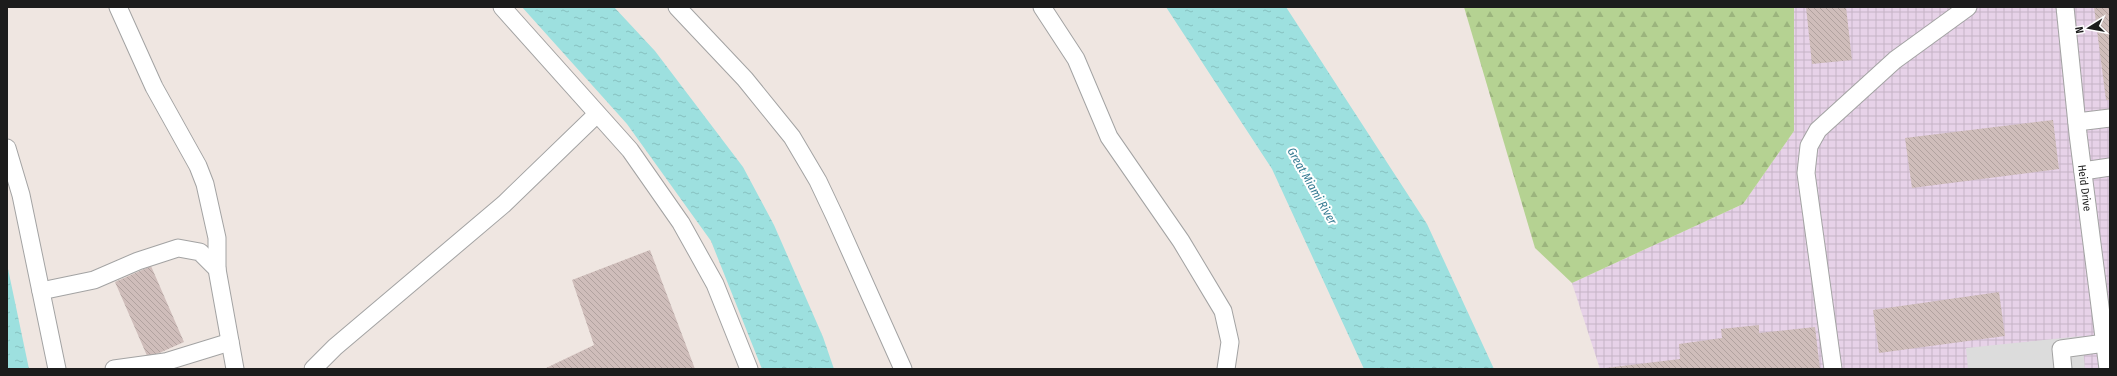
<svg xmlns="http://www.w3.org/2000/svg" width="2117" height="376" viewBox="0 0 2117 376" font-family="'Fira Sans Condensed',sans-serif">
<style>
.industrial{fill:url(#industrial-grid)}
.forest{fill:url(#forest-firs)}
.parking{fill:#dcdcdc}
.water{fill:url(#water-ripples)}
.building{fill:url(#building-back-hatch)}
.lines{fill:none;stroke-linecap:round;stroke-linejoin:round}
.minor-casing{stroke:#a3a3a3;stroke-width:19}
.minor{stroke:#fff;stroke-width:17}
.labels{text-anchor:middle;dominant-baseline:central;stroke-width:4;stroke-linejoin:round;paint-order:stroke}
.street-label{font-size:11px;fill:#1c1c1c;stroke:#fff}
.water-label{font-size:12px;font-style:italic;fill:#377c93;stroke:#fff}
</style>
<defs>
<pattern id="industrial-grid" width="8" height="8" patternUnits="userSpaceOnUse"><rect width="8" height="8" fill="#e7d2e8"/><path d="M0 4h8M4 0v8" fill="none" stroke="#c6b4c6"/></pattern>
<pattern id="forest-firs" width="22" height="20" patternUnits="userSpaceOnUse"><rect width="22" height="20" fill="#b5d292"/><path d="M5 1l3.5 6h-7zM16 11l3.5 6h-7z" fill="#9bb47d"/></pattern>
<pattern id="water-ripples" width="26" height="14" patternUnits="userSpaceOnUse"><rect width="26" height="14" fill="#9de0df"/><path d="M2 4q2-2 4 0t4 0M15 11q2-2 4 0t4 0" fill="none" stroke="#87c0bf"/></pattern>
<pattern id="building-back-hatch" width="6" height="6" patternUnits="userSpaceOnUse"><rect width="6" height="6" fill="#cfbdba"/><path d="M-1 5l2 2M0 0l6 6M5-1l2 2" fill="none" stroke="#b1a29f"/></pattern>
</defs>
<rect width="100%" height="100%" fill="#efe6e1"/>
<path class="industrial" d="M1794 7H2110V369H1600L1572 283 1743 204 1794 131Z"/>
<path class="forest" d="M1464 7H1794V131L1743 204 1572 283 1535 248Z"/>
<path class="parking" d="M2082 336 2085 369H1968L1966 348Z"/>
<path class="water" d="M522 7H614L655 51 743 167 774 225 823 337 834 369H762L711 241 627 124Z
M1166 7H1286L1427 224 1494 369H1364L1272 169Z
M7 264 29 369H7Z"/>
<path class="building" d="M1806 7H1846L1852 60 1812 64Z
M2094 7H2110V100H2106Z
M2053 120 2059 169 1912 188 1905 138Z
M650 250 695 369H544L594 345 572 280Z
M151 266 184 342 148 358 115 282Z
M1999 292 2005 336 1879 353 1873 310Z
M1759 325V333L1815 327 1820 369H1597L1680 359 1679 344 1722 338 1721 329Z"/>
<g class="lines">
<defs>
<g id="minor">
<path d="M118 7 154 87 198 166 205 184 217 238V269"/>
<path d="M502 7 630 150 681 223 715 284 749 369"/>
<path d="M677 7 745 79 792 137 818 181 835 217 903 369"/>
<path d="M1042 7 1076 59 1109 137 1181 241 1223 311 1230 342 1226 369"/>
<path id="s1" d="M2065 7 2078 134 2108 369"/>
<path d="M2077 122 2110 118"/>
<path d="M7 148 21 195 57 369"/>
<path d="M2083 171 2110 167"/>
<path d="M41 291 94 280 138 261 178 248 200 252 217 269 235 369"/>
<path d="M114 369 165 362 230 342"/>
<path d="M313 369 335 347 504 204 596 115"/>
<path d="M1833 369 1806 173 1809 146 1818 130 1895 60 1968 7"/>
<path d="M2063 369 2061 349 2105 343"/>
</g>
</defs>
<use href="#minor" class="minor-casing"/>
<use href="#minor" class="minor"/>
</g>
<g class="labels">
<g class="street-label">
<text stroke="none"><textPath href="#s1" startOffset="182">Heid Drive</textPath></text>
</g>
<g class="water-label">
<text transform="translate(1312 186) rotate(60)">Great Miami River</text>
</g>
</g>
<rect width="2117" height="376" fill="none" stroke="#1c1c1c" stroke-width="16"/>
<g transform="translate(2089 28) rotate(259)" stroke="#ffffff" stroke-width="3" paint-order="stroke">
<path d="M0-3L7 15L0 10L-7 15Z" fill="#1c1c1c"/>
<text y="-6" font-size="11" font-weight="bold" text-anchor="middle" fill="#1c1c1c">N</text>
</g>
</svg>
